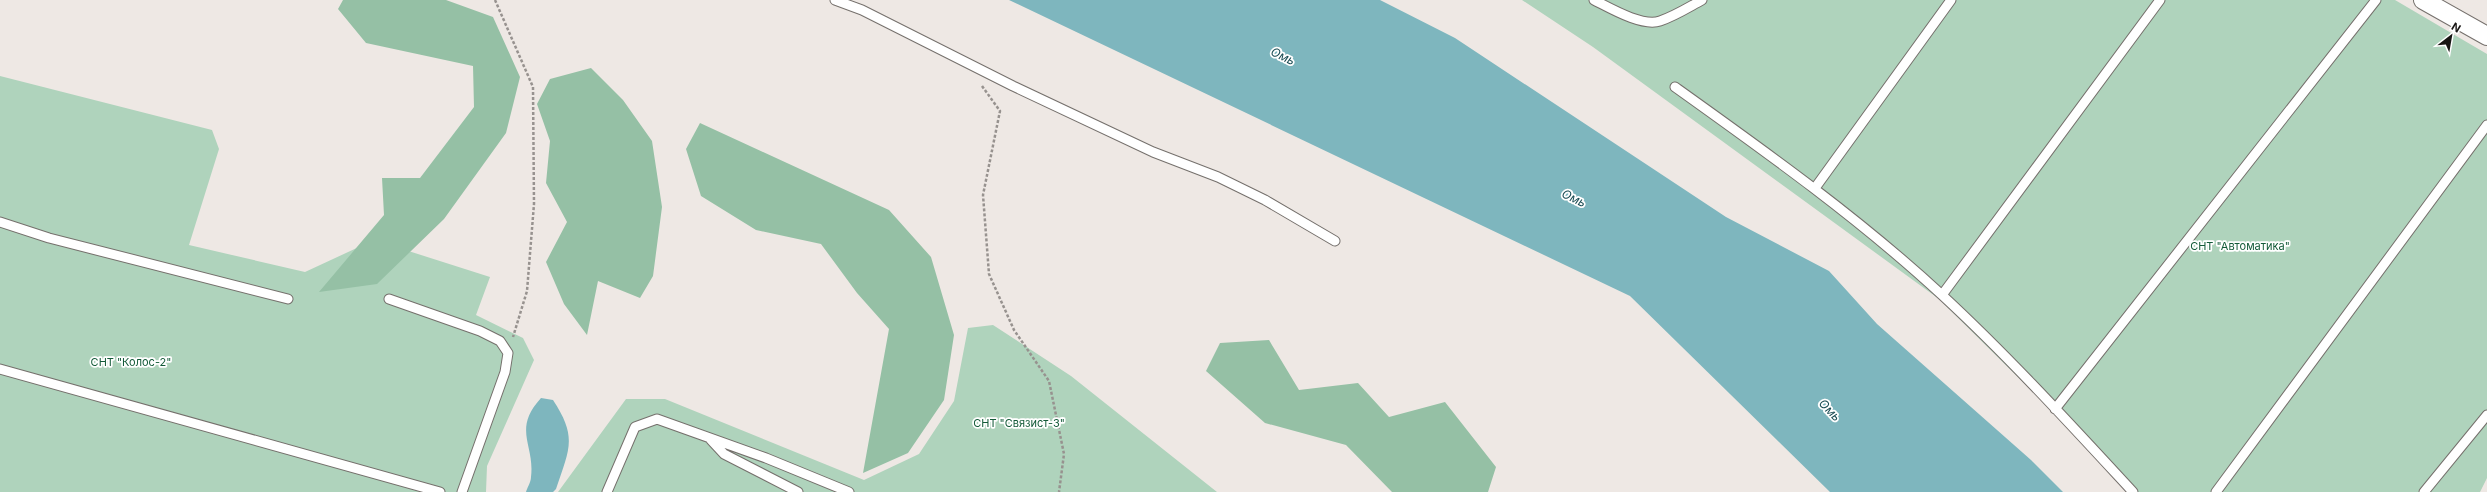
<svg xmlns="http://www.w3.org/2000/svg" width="2487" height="492" viewBox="0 0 2487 492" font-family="Inter,sans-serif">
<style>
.green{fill:#afd3bc}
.forest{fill:#95c0a5}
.water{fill:#7eb6be}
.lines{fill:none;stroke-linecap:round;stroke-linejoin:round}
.lane-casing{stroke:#75706c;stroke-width:11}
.street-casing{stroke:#75706c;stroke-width:20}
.path{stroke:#97928f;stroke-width:2.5;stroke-dasharray:3 2;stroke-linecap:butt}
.lane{stroke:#fff;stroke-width:9}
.street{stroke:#fff;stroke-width:18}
.labels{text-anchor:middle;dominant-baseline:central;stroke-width:3.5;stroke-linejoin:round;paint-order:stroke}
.park-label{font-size:11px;fill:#135a38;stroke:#fff}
.water-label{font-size:12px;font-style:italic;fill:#194b52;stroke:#fff}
</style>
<rect width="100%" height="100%" fill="#eee8e4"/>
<path class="green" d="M1522 0H2395L2487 54V478L2480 492H2134L1939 299 1593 47Z
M0 76 212 130 219 149 189 245 305 272 374 240 490 277 476 315 523 338 534 360 487 466 486 492H0Z
M993 325 1071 376 1217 492H558L626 399H665L864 480 919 454 954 401 968 328Z"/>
<path class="forest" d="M343 0H446L493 17 520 77 506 133 444 219 377 284 319 292 384 215 382 178H420L474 107 473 66 366 43 338 9Z
M591 68 623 100 652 141 662 207 653 276 640 298 598 281 587 335 564 304 546 262 567 222 546 183 550 141 537 104 550 79Z
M700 123 889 210 931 257 954 335 944 400 908 453 863 473 889 329 857 293 821 244 756 230 701 196 686 149Z
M1269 340 1299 390 1358 383 1389 417 1445 402 1496 467 1488 492H1392L1346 445 1265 423 1206 371 1220 343Z"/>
<path class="water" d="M1009 0H1380L1455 38 1726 217 1829 271 1877 324 2031 460 2063 492H1830L1630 296Z
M541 398 553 400C578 438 569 449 556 489L553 492H526C527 488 531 482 531 477 535 444 512 430 541 398Z"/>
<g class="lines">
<defs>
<path id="lane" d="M835 0 862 10 1013 86 1153 152 1218 177 1265 200 1335 241
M1594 0C1610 8 1642 27 1660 21 1675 16 1689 7 1702 0
M1675 87C1766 152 1860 219 1942 295 2009 357 2071 425 2133 492
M1815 188 1951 0
M0 222 49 238 288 299
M1942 295 2160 0
M389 299 480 331 500 341 508 353 505 372 462 492
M0 369 440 492
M2055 409 2376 0
M711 440 724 454 798 492
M607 492 635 427 657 419 766 458 849 492
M2216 492 2487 125
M2424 492 2487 415"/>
<path id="street" d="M2423 0 2487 36"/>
</defs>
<use href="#lane" class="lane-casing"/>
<use href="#street" class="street-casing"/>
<path class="path" d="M495 0 533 87 534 204 527 291 513 337
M982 86 1000 111 983 195 989 274 1014 330 1049 381 1064 454 1059 492"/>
<use href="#lane" class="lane"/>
<use href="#street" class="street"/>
</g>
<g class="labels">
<g class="park-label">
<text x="2240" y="246">СНТ "Автоматика"</text>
<text x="131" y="362">СНТ "Колос-2"</text>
<text x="1019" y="423">СНТ "Связист-3"</text>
</g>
<g class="water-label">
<text transform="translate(1283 56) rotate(26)">Омь</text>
<text transform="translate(1574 198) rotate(26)">Омь</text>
<text transform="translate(1830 410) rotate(46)">Омь</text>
</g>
</g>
<g transform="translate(2451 36) rotate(31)" stroke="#ffffff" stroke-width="3" paint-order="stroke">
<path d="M0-3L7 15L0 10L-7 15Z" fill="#171513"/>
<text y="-6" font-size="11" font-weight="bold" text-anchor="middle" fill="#171513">N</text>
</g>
</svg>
